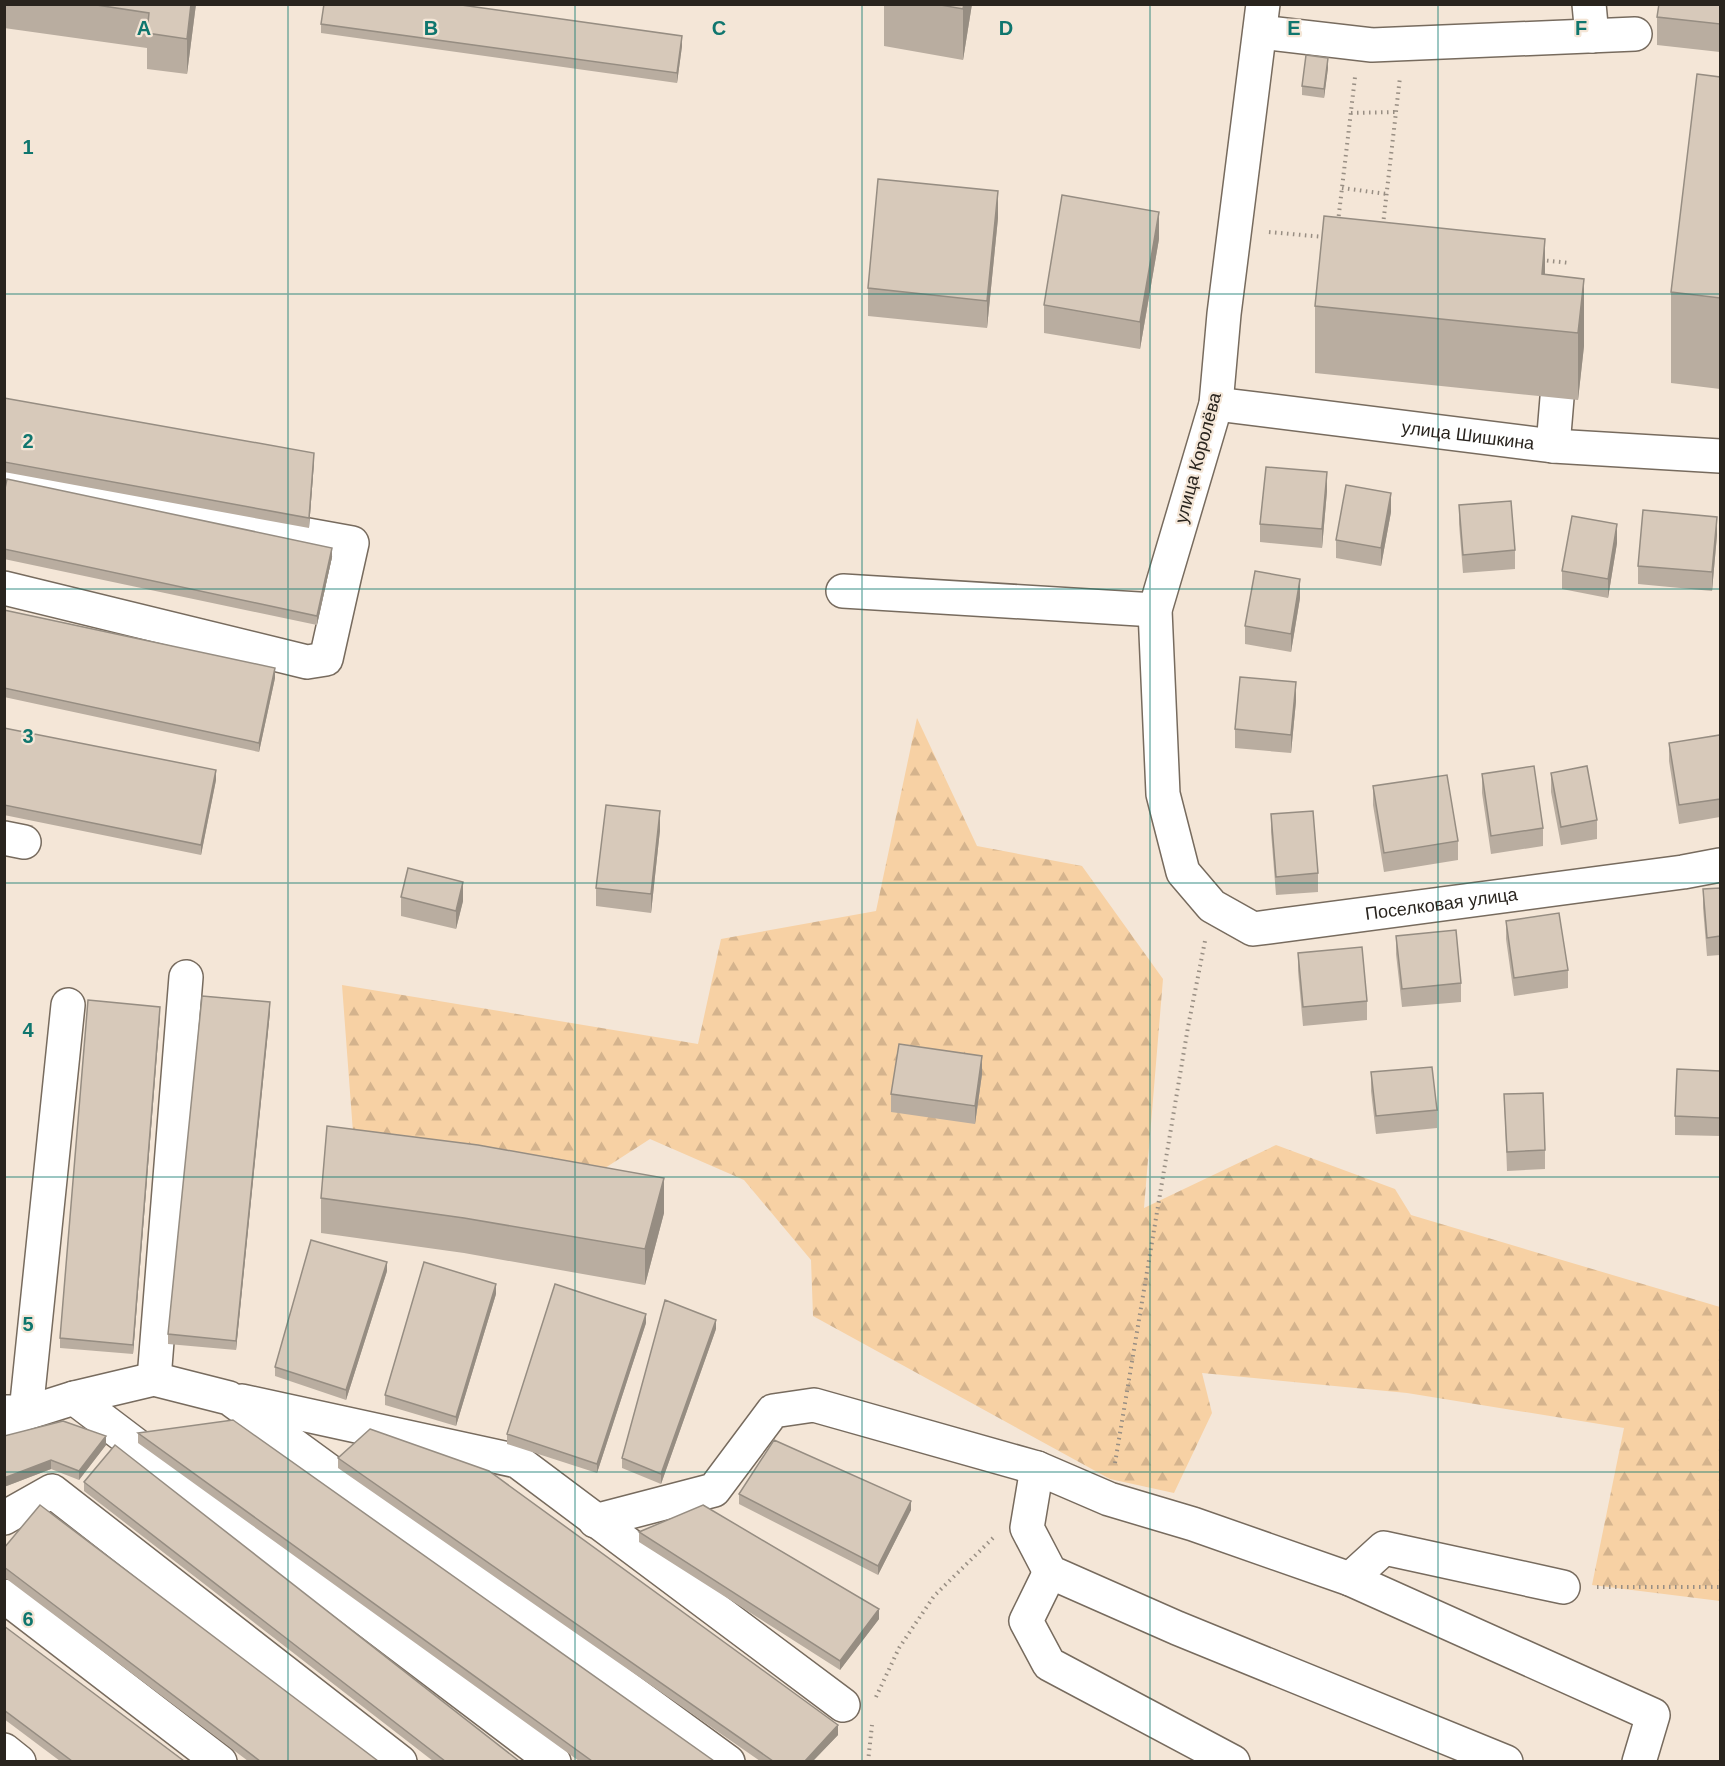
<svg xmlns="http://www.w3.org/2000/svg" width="1725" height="1766" viewBox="0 0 1725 1766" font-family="Arial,sans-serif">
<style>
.forest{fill:url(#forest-firs)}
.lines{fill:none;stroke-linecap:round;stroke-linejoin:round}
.minor-casing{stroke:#776b5e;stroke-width:36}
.path{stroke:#988e83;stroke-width:4;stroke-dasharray:1.5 4.5;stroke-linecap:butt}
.minor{stroke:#fff;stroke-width:33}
.wall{fill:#b9ada0}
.shaded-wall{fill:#968d82}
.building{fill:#d7c9ba;stroke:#968d82;stroke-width:1.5}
.grid{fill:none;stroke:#0f766e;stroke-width:1.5;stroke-opacity:0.55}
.labels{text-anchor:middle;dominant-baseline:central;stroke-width:4.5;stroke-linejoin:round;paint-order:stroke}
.street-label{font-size:18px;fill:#29241e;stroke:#f4e6d7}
.grid-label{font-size:20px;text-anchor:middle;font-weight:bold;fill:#0f766e;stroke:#f4e6d7;stroke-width:4.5;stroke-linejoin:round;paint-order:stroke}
</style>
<defs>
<pattern id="forest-firs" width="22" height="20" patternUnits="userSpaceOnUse" patternTransform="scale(1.5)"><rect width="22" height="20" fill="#f7d1a4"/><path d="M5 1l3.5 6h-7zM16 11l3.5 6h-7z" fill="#d4b38d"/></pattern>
</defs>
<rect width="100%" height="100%" fill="#f4e6d7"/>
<path class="forest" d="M917 718 977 846 1082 866 1163 979 1144 1208 1276 1145 1395 1189 1411 1215 1720 1307V1601L1592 1585 1624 1428 1407 1393 1202 1373 1212 1413 1174 1493 1110 1479 813 1316 811 1260 744 1180 650 1139 574 1188 357 1186 342 985 698 1044 721 939 876 911Z"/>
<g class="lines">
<defs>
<g id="minor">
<path id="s1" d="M1263 4 1224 314 1216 404 1155 610 1163 794 1183 872 1212 906 1253 929 1683 872 1720 865"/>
<path d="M1589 4 1592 36"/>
<path d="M1260 32 1372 45 1635 34"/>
<path id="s2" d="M1216 404 1553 446 1720 456"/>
<path d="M1553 446 1557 398"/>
<path d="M4 480 352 543 326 659 307 662 4 588"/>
<path d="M843 591 1155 610"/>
<path d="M4 838 24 842"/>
<path d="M154 1379 186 977"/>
<path d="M74 1398 154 1379 229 1398 728 1762"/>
<path d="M242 1401 517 1461 843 1705"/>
<path d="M6 1412H26L68 1005"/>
<path d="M4 1420 74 1398 554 1762"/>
<path d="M1037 1468 1027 1528 1050 1572 1177 1628 1506 1762"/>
<path d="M4 1518 52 1491 400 1762"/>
<path d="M595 1521 714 1490 773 1411 814 1405 1037 1468 1109 1499 1193 1524 1350 1579 1384 1548 1563 1587"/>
<path d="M1050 1572 1026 1621 1049 1664 1233 1762"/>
<path d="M1350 1579 1653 1715 1639 1762"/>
<path d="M4 1596 220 1762"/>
<path d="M4 1750 19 1762"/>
</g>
</defs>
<use href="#minor" class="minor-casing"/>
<path class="path" d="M1351 113 1396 112
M1342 188 1387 194
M1338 222 1355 77
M1383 225 1400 77
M1269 232 1324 237
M1541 260 1570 263
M1115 1463 1188 1027 1205 941
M1597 1587H1720
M876 1697 899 1648 934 1596 993 1538
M868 1762 872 1725"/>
<use href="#minor" class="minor"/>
</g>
<path class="wall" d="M4 4H196L187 74 147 69V48L4 28Z
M884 4H972L963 60 884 46Z
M1720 4V52L1657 45V17Z
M321 24 682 46 677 83 321 33Z
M1328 68 1324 98 1302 95V86Z
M1720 77V389L1671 383V292Z
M998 218 987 328 868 316V288Z
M1159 239 1140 349 1044 333V305Z
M1545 274 1584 279V346L1578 400 1315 373V306Z
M4 398 314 462 309 528 4 472Z
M1327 491 1322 548 1260 542V524Z
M4 493 332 557 317 625 4 559Z
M1459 505 1515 550V569L1463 573 1459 524Z
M1391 512 1381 566 1336 558V540Z
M1717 535 1712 591 1638 584V566Z
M1617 543 1608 598 1562 589V571Z
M1300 598 1291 652 1245 644V626Z
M4 610 275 678 259 752 4 697Z
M1296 701 1291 753 1235 748V729Z
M4 728 216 780 201 855 4 815Z
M1720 735V817L1679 824 1669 761V743Z
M1551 773 1597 820V839L1561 845 1551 792Z
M1482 774 1543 828V846L1491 854 1482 793Z
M1373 786 1458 841V860L1384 872 1373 805Z
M1271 814 1318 873V892L1276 895 1271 832Z
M660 830 651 913 596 906V888Z
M1720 888V955L1707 956 1703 908V889Z
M401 897 463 901 456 929 401 916Z
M1506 921 1568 970V988L1514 996 1506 939Z
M1396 936 1461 983V1002L1402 1007 1396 954Z
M1298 953 1367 1001V1020L1303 1026 1298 971Z
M270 1012 236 1350 168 1344V1334Z
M160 1016 133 1354 60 1348V1338Z
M1720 1071V1136L1675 1135V1116Z
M1371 1072 1437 1110V1128L1376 1134 1371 1091Z
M982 1074 975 1124 891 1112V1094Z
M1504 1094 1545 1150V1169L1507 1171Z
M321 1198 664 1213 645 1285 464 1253 321 1233Z
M387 1271 346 1400 275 1376V1367Z
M496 1294 456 1426 385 1405V1395Z
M646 1323 597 1473 507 1444V1434Z
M716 1329 661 1484 622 1468V1458Z
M138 1433 714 1761H579L138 1443Z
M4 1436 106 1445 79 1480 51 1469 4 1487Z
M338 1458 838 1735 813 1761H760L338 1468Z
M84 1482 519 1761H433L84 1491Z
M739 1494 911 1510 878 1575 739 1504Z
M639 1532 879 1619 840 1670 639 1542Z
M4 1548 378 1761H248L4 1577Z
M4 1626 184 1761H60L4 1719Z"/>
<path class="shaded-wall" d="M191 4H196L187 74V39Z
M964 4H972L963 60V9Z
M682 36V46L677 83V73Z
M1328 58V68L1324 98V89Z
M998 191V218L987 328V301Z
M1159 212V239L1140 349V322Z
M1545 239V307L1542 274Z
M1584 279V346L1578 400V333Z
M314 453V462L309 528V518Z
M1327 472V491L1322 548V529Z
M1391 493V512L1381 566V548Z
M1717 517V535L1712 591V572Z
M1617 524V543L1608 598V579Z
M332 548V557L317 625V616Z
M1300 579V598L1291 652V634Z
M275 668V678L259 752V743Z
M1296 682V701L1291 753V735Z
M216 770V780L201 855V845Z
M660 811V830L651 913V894Z
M463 882V901L456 929V911Z
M270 1002V1012L236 1350V1341Z
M160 1007V1016L133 1354V1345Z
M982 1056V1074L975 1124V1106Z
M664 1178V1213L645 1285V1249Z
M387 1262V1271L346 1400V1390Z
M496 1284V1294L456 1426V1417Z
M646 1314V1323L597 1473V1464Z
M716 1320V1329L661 1484V1474Z
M106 1436V1445L79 1480V1471Z
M51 1460V1469L4 1487V1478Z
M911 1501V1510L878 1575V1566Z
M879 1609V1619L840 1670V1661Z
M838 1725V1735L813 1761H805Z"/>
<path class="building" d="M90 4H191L187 39 147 33 149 13Z
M324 4H454L682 36 677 73 321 24Z
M935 4H964L963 9Z
M1659 4H1720V24L1657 17Z
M1306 55 1328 58 1324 89 1302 86Z
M1697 74 1720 77V298L1671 292Z
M878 179 998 191 987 301 868 288Z
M1062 195 1159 212 1140 322 1044 305Z
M1324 216 1545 239 1542 274 1584 279 1578 333 1315 306Z
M4 398 314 453 309 518 4 462Z
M1266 467 1327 472 1322 529 1260 524Z
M7 479 332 548 317 616 4 549V493Z
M1346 485 1391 493 1381 548 1336 540Z
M1511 501 1515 550 1463 555 1459 505Z
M1643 510 1717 517 1712 572 1638 566Z
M1572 516 1617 524 1608 579 1562 571Z
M1255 571 1300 579 1291 634 1245 626Z
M4 610 275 668 259 743 4 688Z
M1240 677 1296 682 1291 735 1235 729Z
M4 728 216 770 201 845 4 805Z
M1720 735V799L1679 805 1669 743Z
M1534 766 1543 828 1491 836 1482 774Z
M1587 766 1597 820 1561 827 1551 773Z
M1447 775 1458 841 1384 853 1373 786Z
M606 805 660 811 651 894 596 888Z
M1313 811 1318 873 1276 877 1271 814Z
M408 868 463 882 456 911 401 897Z
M1720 888V936L1707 938 1703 889Z
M1559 913 1568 970 1514 978 1506 921Z
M1456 930 1461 983 1402 989 1396 936Z
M1362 947 1367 1001 1303 1007 1298 953Z
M202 996 270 1002 236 1341 168 1334Z
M88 1000 160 1007 133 1345 60 1338Z
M899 1044 982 1056 975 1106 891 1094Z
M1432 1067 1437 1110 1376 1116 1371 1072Z
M1677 1069 1720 1071V1118L1675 1116Z
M1543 1093 1545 1150 1507 1152 1504 1094Z
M327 1126 478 1145 664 1178 645 1249 464 1218 321 1198Z
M311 1240 387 1262 346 1390 275 1367Z
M424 1262 496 1284 456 1417 385 1395Z
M555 1284 646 1314 597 1464 507 1434Z
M665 1300 716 1320 661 1474 622 1458Z
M233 1420 714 1761H592L138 1433Z
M63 1421 106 1436 79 1471 51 1460 4 1478V1436Z
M370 1429 489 1471 838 1725 805 1761H773L338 1458Z
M774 1440 911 1501 878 1566 739 1494Z
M115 1445 519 1761H445L84 1482Z
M40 1505 378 1761H260L4 1567V1548Z
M703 1505 879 1609 840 1661 639 1532Z
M4 1626 184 1761H72L4 1710Z"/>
<path class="grid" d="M288 4V1762M575 4V1762M862 4V1762M1150 4V1762M1438 4V1762M4 294H1720M4 589H1720M4 883H1720M4 1177H1720M4 1472H1720"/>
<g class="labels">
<g class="street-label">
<text stroke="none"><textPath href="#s2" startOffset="254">улица Шишкина</textPath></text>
<text transform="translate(1198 458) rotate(-75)">улица Королёва</text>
<text stroke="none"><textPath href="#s1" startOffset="1164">Поселковая улица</textPath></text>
</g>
</g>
<g class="grid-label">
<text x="144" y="35">A</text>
<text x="431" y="35">B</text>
<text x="719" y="35">C</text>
<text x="1006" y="35">D</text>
<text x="1294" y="35">E</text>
<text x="1581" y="35">F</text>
<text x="28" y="154">1</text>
<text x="28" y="448">2</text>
<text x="28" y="743">3</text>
<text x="28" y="1037">4</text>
<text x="28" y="1331">5</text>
<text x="28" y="1626">6</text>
</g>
<rect width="1725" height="1766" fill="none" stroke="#29241e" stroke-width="12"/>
</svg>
